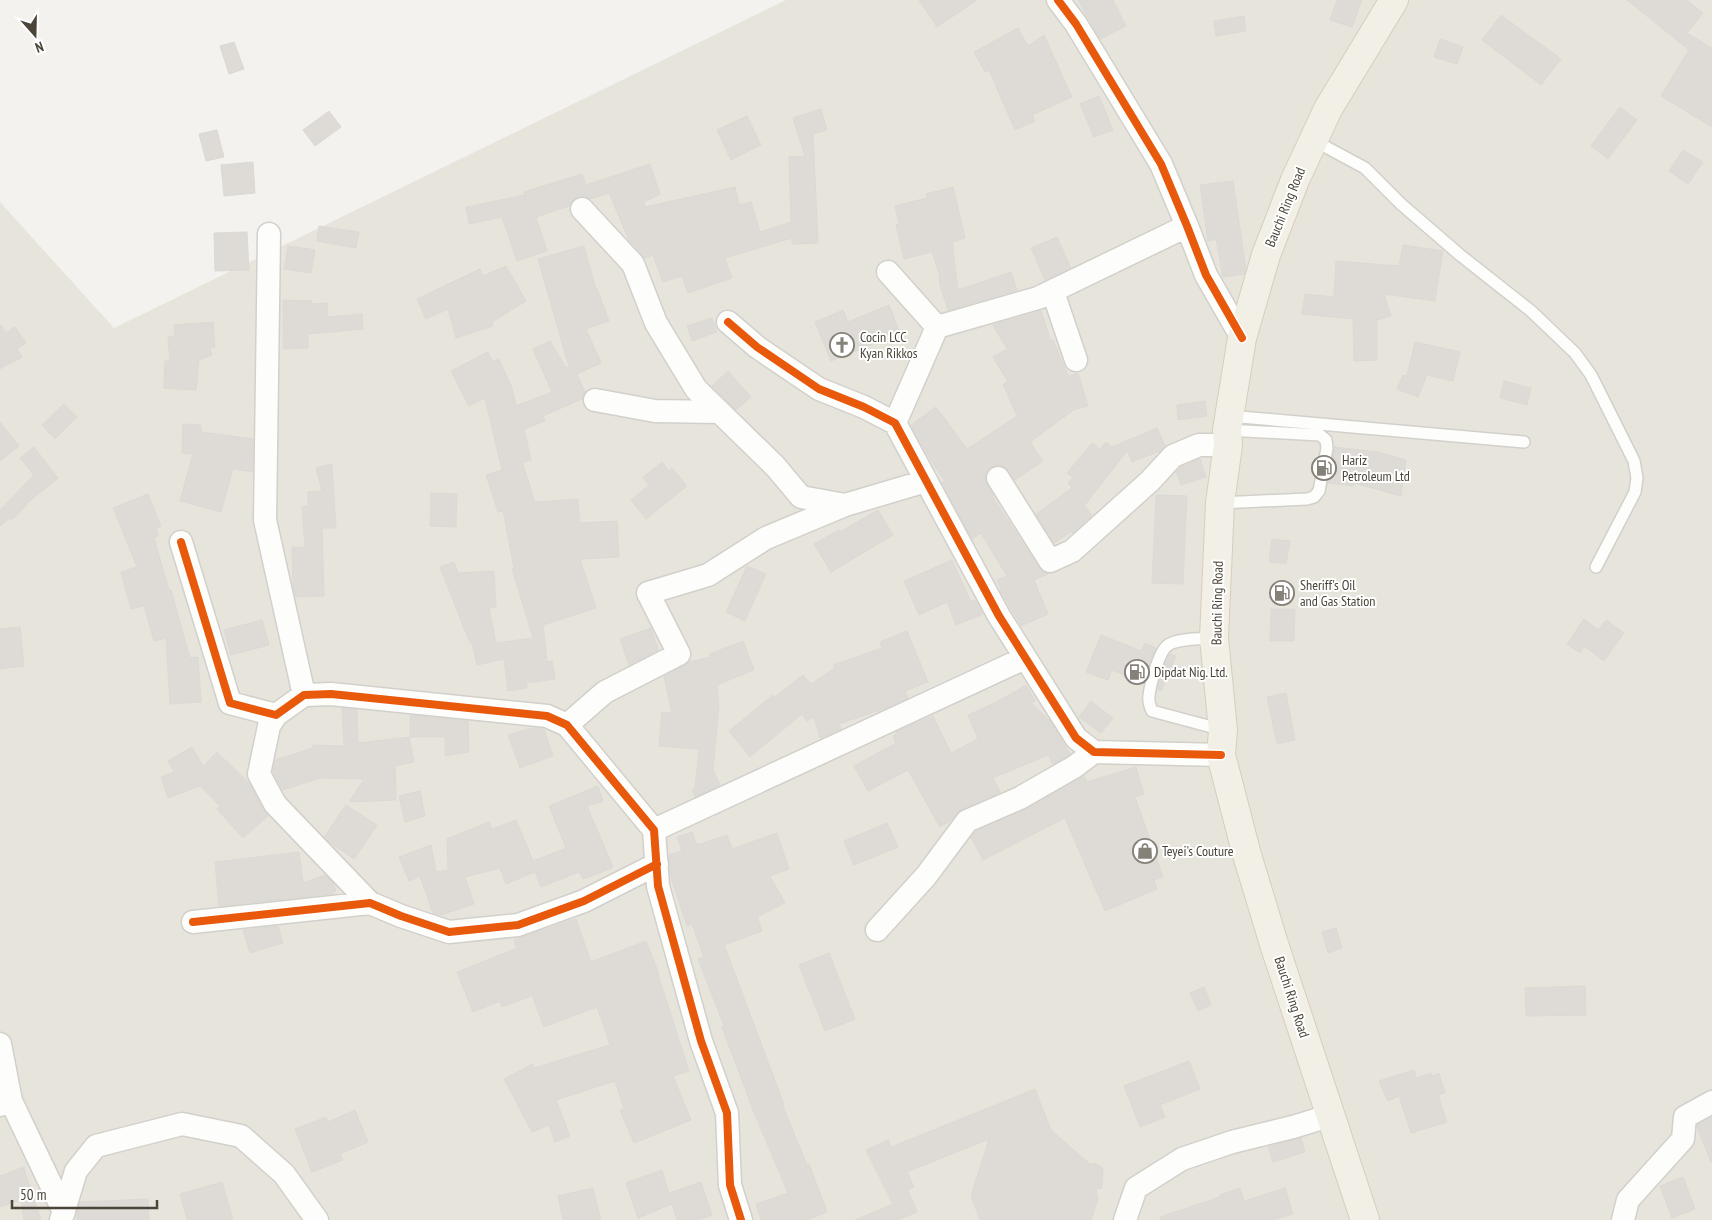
<svg xmlns="http://www.w3.org/2000/svg" width="1712" height="1220" viewBox="0 0 1712 1220" font-family="'PT Sans Narrow',sans-serif">
<style>
.residential{fill:#e7e4dc}
.building{fill:#dedbd6;stroke:#dcd9d4}
.lines{fill:none;stroke-linecap:round;stroke-linejoin:round}
.service-casing{stroke:#d2d0cb;stroke-width:14}
.minor-casing{stroke:#d2d0cb;stroke-width:25}
.primary-casing{stroke:#d6cebb;stroke-width:30}
.service{stroke:#fdfdfc;stroke-width:11}
.minor{stroke:#fdfdfc;stroke-width:22}
.primary{stroke:#f2efe6;stroke-width:28}
.cycleway-casing{stroke:#fff;stroke-width:11}
.cycleway{stroke:#e8590c;stroke-width:8}
.labels{text-anchor:middle;dominant-baseline:central;stroke-width:4;stroke-linejoin:round;paint-order:stroke}
.street-label{font-size:14px;fill:#4b4439;stroke:#fff}
.poi-label{font-size:14px;fill:#4b4439;stroke:#fff;text-anchor:start}
</style>
<rect width="100%" height="100%" fill="#f4f2ee"/>
<path class="residential" d="M786 0H1712V1220H0V202L114 328Z"/>
<path class="building" d="M919 0H977L937 27Z
M1078 0H1113L1126 26 1100 39Z
M1337 0H1362L1352 27 1330 20Z
M1627 0H1687L1703 13 1687 33 1712 48V127L1661 96 1689 50Z
M1501 15 1561 59 1541 85 1482 40Z
M1244 16 1246 31 1216 36 1214 21Z
M1018 28 1028 46 1044 35 1072 97 1032 115 1035 121 1015 130 989 70 985 72 974 52Z
M1440 39 1463 47 1457 64 1434 57Z
M234 42 244 69 229 74 220 46Z
M1099 96 1113 130 1094 137 1080 104Z
M1620 107 1637 120 1608 159 1591 146Z
M821 109 827 130 813 134 818 243 792 244V238L725 258 732 278 688 293 682 276 663 282 653 255 645 258 629 240 609 193 590 199 585 196H579L573 200 569 206 536 217 547 251 517 261 502 217 469 224 466 207 525 195 524 192 582 174 586 185 650 164 660 194 644 202 645 207 735 187 739 205 751 202 760 232 791 222 789 157 805 156 793 118Z
M329 111 341 127 315 146 303 130Z
M747 116 761 145 731 160 717 130Z
M217 130 224 157 206 161 199 134Z
M1683 150 1703 162 1688 184 1669 171Z
M253 162 255 193 224 196 221 165Z
M1233 181 1246 269 1244 274 1223 277 1216 239 1208 241 1200 185Z
M953 187 965 238 952 242 958 290 1011 272 1017 290 948 310 940 285 939 273 932 252 904 259 896 225 899 224 895 206 927 198 926 194Z
M319 226 359 232 356 248 317 241Z
M247 232 249 270 215 271 214 233Z
M1057 237 1071 268 1045 280 1031 248Z
M1403 245 1443 251 1435 301 1384 294 1391 316 1377 320V360L1354 361 1353 319 1302 314 1305 294 1334 297 1336 261 1399 266Z
M288 246 315 250 311 273 284 269Z
M584 246 596 289H597L609 321 586 329 601 363 577 374 585 392 582 399 543 416 545 421 524 429 531 460 522 462 535 502 578 499 580 523 617 521 619 557 580 559 596 608 543 625 547 662 552 661 555 679 526 683 527 688 508 691 504 659 477 665 472 643H470L440 567 454 562 458 573 494 571 496 607 489 608 496 643 533 638 512 569H514L503 511 498 512 486 475 502 470 485 398 469 406 451 371 488 352 493 362 499 359 512 388 516 406 552 392 533 349 550 341 566 368 569 367 538 259Z
M506 266 526 301 492 322 493 326 456 338 448 309 426 319 417 299 480 269 483 276Z
M283 300 312 301V304L327 303 328 317 362 314 363 329 308 334V348L283 349Z
M889 305 900 333 831 361 815 322 843 310 848 322Z
M1041 311 1051 341 1053 340 1068 376 1078 373 1088 406 1075 409 1030 442 1043 461 1015 480 1009 471 1004 466 998 465 991 467 986 472 985 479 993 495 992 496 1039 568 1043 572 1048 574 1034 580 1048 614 1021 626 1000 590 1001 589 997 580 1007 576 981 533 972 539 942 482 945 481 930 459 911 425 936 407 967 449 1017 416 1003 384 1008 382 993 357 1007 349 993 325Z
M712 318 717 332 692 341 687 326Z
M213 322 215 347 210 348 212 355 199 360 196 390 164 388 165 361H170L168 337 175 336 174 325Z
M0 324 6 333 15 327 26 343 17 349 22 357 0 369Z
M1415 342 1460 352 1453 381 1427 375 1418 397 1397 389 1403 375 1407 376Z
M728 371 751 397 736 410 712 386Z
M1504 381 1531 388 1527 405 1500 398Z
M1205 401 1207 416 1178 420 1177 405Z
M64 404 77 417 55 439 42 425Z
M0 422 19 446 0 461Z
M183 424 201 425V432L253 439V472L233 469 221 512 180 501 193 454 182 453Z
M1157 428 1165 446 1160 451 1132 462 1127 451 1084 506 1092 515 1073 533 1072 531 1054 543 1036 514 1072 488 1068 483 1073 477 1067 473 1092 443 1100 449 1106 442 1112 447Z
M34 447 58 478 26 504 27 505 12 520 10 518 0 526V510L34 475 20 458Z
M1334 447 1378 452 1406 460 1401 496 1354 483V486L1328 483Z
M1200 459 1206 477 1181 485 1176 472 1181 467Z
M662 462 669 471 672 468 687 486 646 519 631 500 649 485 643 477Z
M332 464 336 528H322L324 596 296 597 293 586 292 547H305L302 507 308 506V492L322 491 316 468Z
M431 493 457 494 456 527 430 526Z
M148 494 161 526 156 529 158 536 154 538 169 590H171L190 658 198 657 201 702 170 704 166 638 154 641 144 606 131 609 121 572 137 567 113 508Z
M1156 495 1187 496 1183 584 1152 583Z
M878 510 893 535 831 572 814 544 839 530 840 532Z
M1272 539 1290 541 1286 564 1269 562Z
M952 560 971 602 975 600 983 614 956 625 947 602 919 615 904 581Z
M747 566 766 574 745 621 726 612Z
M1271 609H1295L1294 641H1270Z
M1584 619 1598 630 1606 620 1624 633 1604 661 1584 646 1580 653 1567 644Z
M262 620 269 645 231 655 224 630Z
M20 627 24 666 0 669V629Z
M651 628 658 650 629 665 620 639Z
M907 631 928 682 905 691 908 698 886 708 839 724 841 729 820 738 814 717 807 721 802 714 750 757 729 731 773 695 775 697 803 675 811 684 835 668 833 665 882 648 880 642Z
M1101 635 1141 651 1145 643 1156 648 1148 666 1144 684 1112 670 1108 680 1086 672Z
M743 641 754 670 717 685 719 706 713 770 720 785 695 797 692 790 695 788 699 749 659 746 662 712 672 713 664 677 689 662 711 657 710 654Z
M1170 654 1176 656 1161 691 1158 690V686L1165 664Z
M1026 685 1035 701 1031 703 1050 721 1070 754 1067 756 1053 764 1048 755 993 778 1000 792 962 809 950 821 940 827 908 770 868 791 854 766 896 743 893 736 896 734V732L933 716 951 753 978 739 968 715 995 703Z
M1286 693 1295 740 1277 744 1267 697Z
M1091 701 1113 718 1101 733 1079 717Z
M342 708 357 710 358 743 409 737 414 762 395 766 396 800 349 802 364 779 320 778 283 790 273 772 275 760 313 748V745L344 746Z
M410 715 468 721 469 752 445 756V737H410Z
M531 728 544 729 553 756 520 768 508 735Z
M192 747 203 766 217 752 248 782 264 810 268 816 243 838 217 809 220 806 200 786 168 798 161 777 174 772 168 761Z
M1136 767 1144 794 1135 797 1163 877 1154 880 1157 889 1105 911 1065 818 983 860 971 837 975 832 1027 809 1084 776 1087 782Z
M598 786 603 801 587 806 613 867 610 869 583 879 579 872 541 887 535 872 506 884 500 868 465 877 474 904 441 915 433 913 420 876 409 881 399 857 431 845 436 872 448 870 447 839 489 822 492 829 516 820 533 861 566 848 549 806Z
M420 791 425 816 405 822 399 796Z
M346 805 377 825 354 859 332 844 324 837Z
M887 823 898 847 854 865 844 841Z
M692 832 697 845 727 835 732 849 777 833 789 869 770 876 785 903 757 917 762 931 724 945 784 1104H782L807 1165 809 1164 827 1212 807 1220H761L756 1204 788 1193 755 1115 722 1027 724 1026 698 959 704 957 692 924 687 926 671 878 669 855 682 851 677 837Z
M299 852 303 883 325 875 333 883 336 891 331 894 219 906 215 862Z
M576 919 591 962 646 941 659 974H658L689 1071 673 1076 691 1120 634 1143 620 1110 624 1109 615 1081 556 1100 570 1136 555 1142 549 1125 532 1132 504 1079 532 1064 534 1068 610 1045 597 1007 544 1027 532 996 502 1007 500 1001 473 1012 457 972 517 948 514 940Z
M278 926 283 943 250 953 243 930Z
M1336 928 1342 948 1328 953 1322 932Z
M829 953 855 1019 825 1031 799 965Z
M1585 986 1586 1015 1526 1016 1525 988Z
M1204 987 1211 1005 1198 1011 1190 993Z
M1189 1061 1200 1089 1160 1105 1165 1117 1140 1127 1124 1086Z
M1414 1070 1416 1078 1431 1073 1432 1076 1439 1073 1445 1093 1438 1095 1447 1122 1411 1133 1399 1096 1388 1101 1379 1081Z
M1035 1089 1051 1130 1091 1165 1094 1163 1103 1168 1102 1188 1096 1189 1098 1200 1091 1220H980L971 1196 989 1139 907 1172 914 1187 908 1190 917 1212 898 1220H855L893 1204 866 1150 888 1140 891 1147Z
M355 1110 368 1142 340 1154 343 1160 312 1172 295 1129 326 1117 328 1122Z
M1712 1117V1162H1711L1697 1127V1125Z
M1301 1138 1305 1152 1273 1162 1268 1147Z
M24 1167 25 1172 41 1220H24L21 1200 0 1207V1176Z
M662 1170 669 1193 701 1182 712 1215 698 1220H677L672 1204 638 1218 626 1183Z
M1683 1177 1695 1209 1672 1218 1660 1186Z
M222 1182 233 1220H187L180 1194Z
M593 1188 601 1220H563L558 1196Z
M1240 1188 1244 1201 1285 1188 1293 1214 1273 1220H1161L1160 1217 1220 1197V1195Z
M148 1199 149 1220H77V1212L80 1202Z"/>
<g class="lines">
<defs>
<path id="service" d="M1313 140 1365 168 1401 204 1460 255 1531 311 1575 353 1591 375 1634 461 1637 478 1635 492 1596 567
M1229 416 1524 442
M1220 503 1307 499 1314 497 1319 491 1327 448 1326 440 1320 435 1227 430
M1214 638C1202 639 1178 638 1168 645 1159 651 1150 685 1149 696 1148 702 1150 706 1152 711L1223 730"/>
<path id="minor" d="M1058 0 1076 24 1161 164 1187 226 1206 275 1242 338
M582 209 633 264 656 323 696 389 775 466 801 497 845 505 926 481
M269 234 265 520 304 695
M888 272 937 327 1038 298 1187 226
M1053 292 1076 360
M728 322 757 347 819 389 864 407 895 423 999 616 1076 738 1094 752 1221 755
M595 400 655 411 719 412
M895 423 937 327
M998 478 1050 561 1072 551 1150 481 1173 456 1199 445H1228
M181 542 230 703 276 715 304 695 331 694 547 716 567 725 654 830 658 886 701 1041 727 1113 730 1185 741 1220
M276 715 269 726 259 774 275 804 370 903
M567 725 605 692 679 654 648 593 708 575 766 538 845 505
M654 830 1025 658
M193 922 370 903 401 916 449 932 518 925 584 901 657 864
M877 930 926 876 967 821 1020 798 1074 767 1094 752
M0 1044 11 1101
M0 1105 11 1101 64 1212
M61 1220 76 1171 96 1146 182 1124 241 1136 284 1174 317 1220
M1125 1220 1136 1188 1182 1159 1232 1142 1293 1127 1332 1115
M1623 1220 1628 1200 1683 1139 1685 1117 1712 1102"/>
<path id="primary" d="M1365 1220 1274 944 1247 855 1221 755 1223 730 1214 638 1220 503 1228 445 1227 430 1242 338 1266 255 1295 180 1328 109 1394 0"/>
</defs>
<use href="#service" class="service-casing"/>
<use href="#minor" class="minor-casing"/>
<use href="#primary" class="primary-casing"/>
<use href="#service" class="service"/>
<use href="#minor" class="minor"/>
<use href="#primary" class="primary"/>
<defs>
<path id="cycleway" d="M1058 0 1076 24 1161 164 1187 226 1206 275 1242 338
M728 322 757 347 819 389 864 407 895 423 999 616 1076 738 1094 752 1221 755
M181 542 230 703 276 715 304 695 331 694 547 716 567 725 654 830 658 886 701 1041 727 1113 730 1185 741 1220
M193 922 370 903 401 916 449 932 518 925 584 901 657 864"/>
</defs>
<use href="#cycleway" class="cycleway-casing"/>
<use href="#cycleway" class="cycleway"/>
</g>
<defs>
<symbol id="church-ring" viewBox="-11 -11 22 22"><circle r="9.5" fill="#fff" stroke="#868178" stroke-width="1.5"/><path d="M-1.2-6h2.4v3.5h3.3v2.4h-3.3V6h-2.4V-.1h-3.3v-2.4h3.3Z" fill="#868178"/></symbol>
<symbol id="fuel-ring" viewBox="-11 -11 22 22"><circle r="9.5" fill="#fff" stroke="#868178" stroke-width="1.5"/><path d="M-5.5-6h7V0h2V4h1.3V-2.5L3-4.5l.8-.8L6-3V5H2.5V1h-1V6h-7ZM-4.2-4.7v3.2H.2V-4.7Z" fill="#868178"/></symbol>
<symbol id="shop-ring" viewBox="-11 -11 22 22"><circle r="9.5" fill="#fff" stroke="#868178" stroke-width="1.5"/><path d="M-5-2.5h2.3a2.7 3.5 0 0 1 5.4 0H5L5.5 6h-11ZM-1.5-2.5h3a1.5 2.3 0 0 0-3 0Z" fill="#868178"/></symbol>
</defs>
<g fill-rule="evenodd">
<use href="#church-ring" x="828" y="331" width="28" height="28"/>
<use href="#fuel-ring" x="1310" y="454" width="28" height="28"/>
<use href="#fuel-ring" x="1268" y="579" width="28" height="28"/>
<use href="#fuel-ring" x="1123" y="658" width="28" height="28"/>
<use href="#shop-ring" x="1131" y="837" width="28" height="28"/>
</g>
<g class="labels">
<g class="street-label">
<text transform="translate(1285 207) rotate(-68)">Bauchi Ring Road</text>
<text transform="translate(1217 603) rotate(-89)">Bauchi Ring Road</text>
<text transform="translate(1292 997) rotate(72)">Bauchi Ring Road</text>
</g>
<g class="poi-label">
<text x="860" y="337">Cocin LCC<tspan x="860" dy="16">Kyan Rikkos</tspan></text>
<text x="1342" y="460">Hariz<tspan x="1342" dy="16">Petroleum Ltd</tspan></text>
<text x="1300" y="585">Sheriff's Oil<tspan x="1300" dy="16">and Gas Station</tspan></text>
<text x="1154" y="672">Dipdat Nig. Ltd.</text>
<text x="1162" y="851">Teyei's Couture</text>
</g>
</g>
<g transform="translate(35 35) rotate(160)" stroke="#ffffff" stroke-width="4" paint-order="stroke">
<path d="M0-4L9 19L0 12L-9 19Z" fill="#4b4439"/>
<text y="-8" font-size="14" font-weight="bold" text-anchor="middle" fill="#4b4439">N</text>
</g>
<path d="M12 1200v8h145v-8" fill="none" stroke="#4b4439" stroke-width="2.5"/>
<text x="20" y="1200" font-size="15" fill="#4b4439" stroke="#ffffff" stroke-width="4" paint-order="stroke">50 m</text>
</svg>
